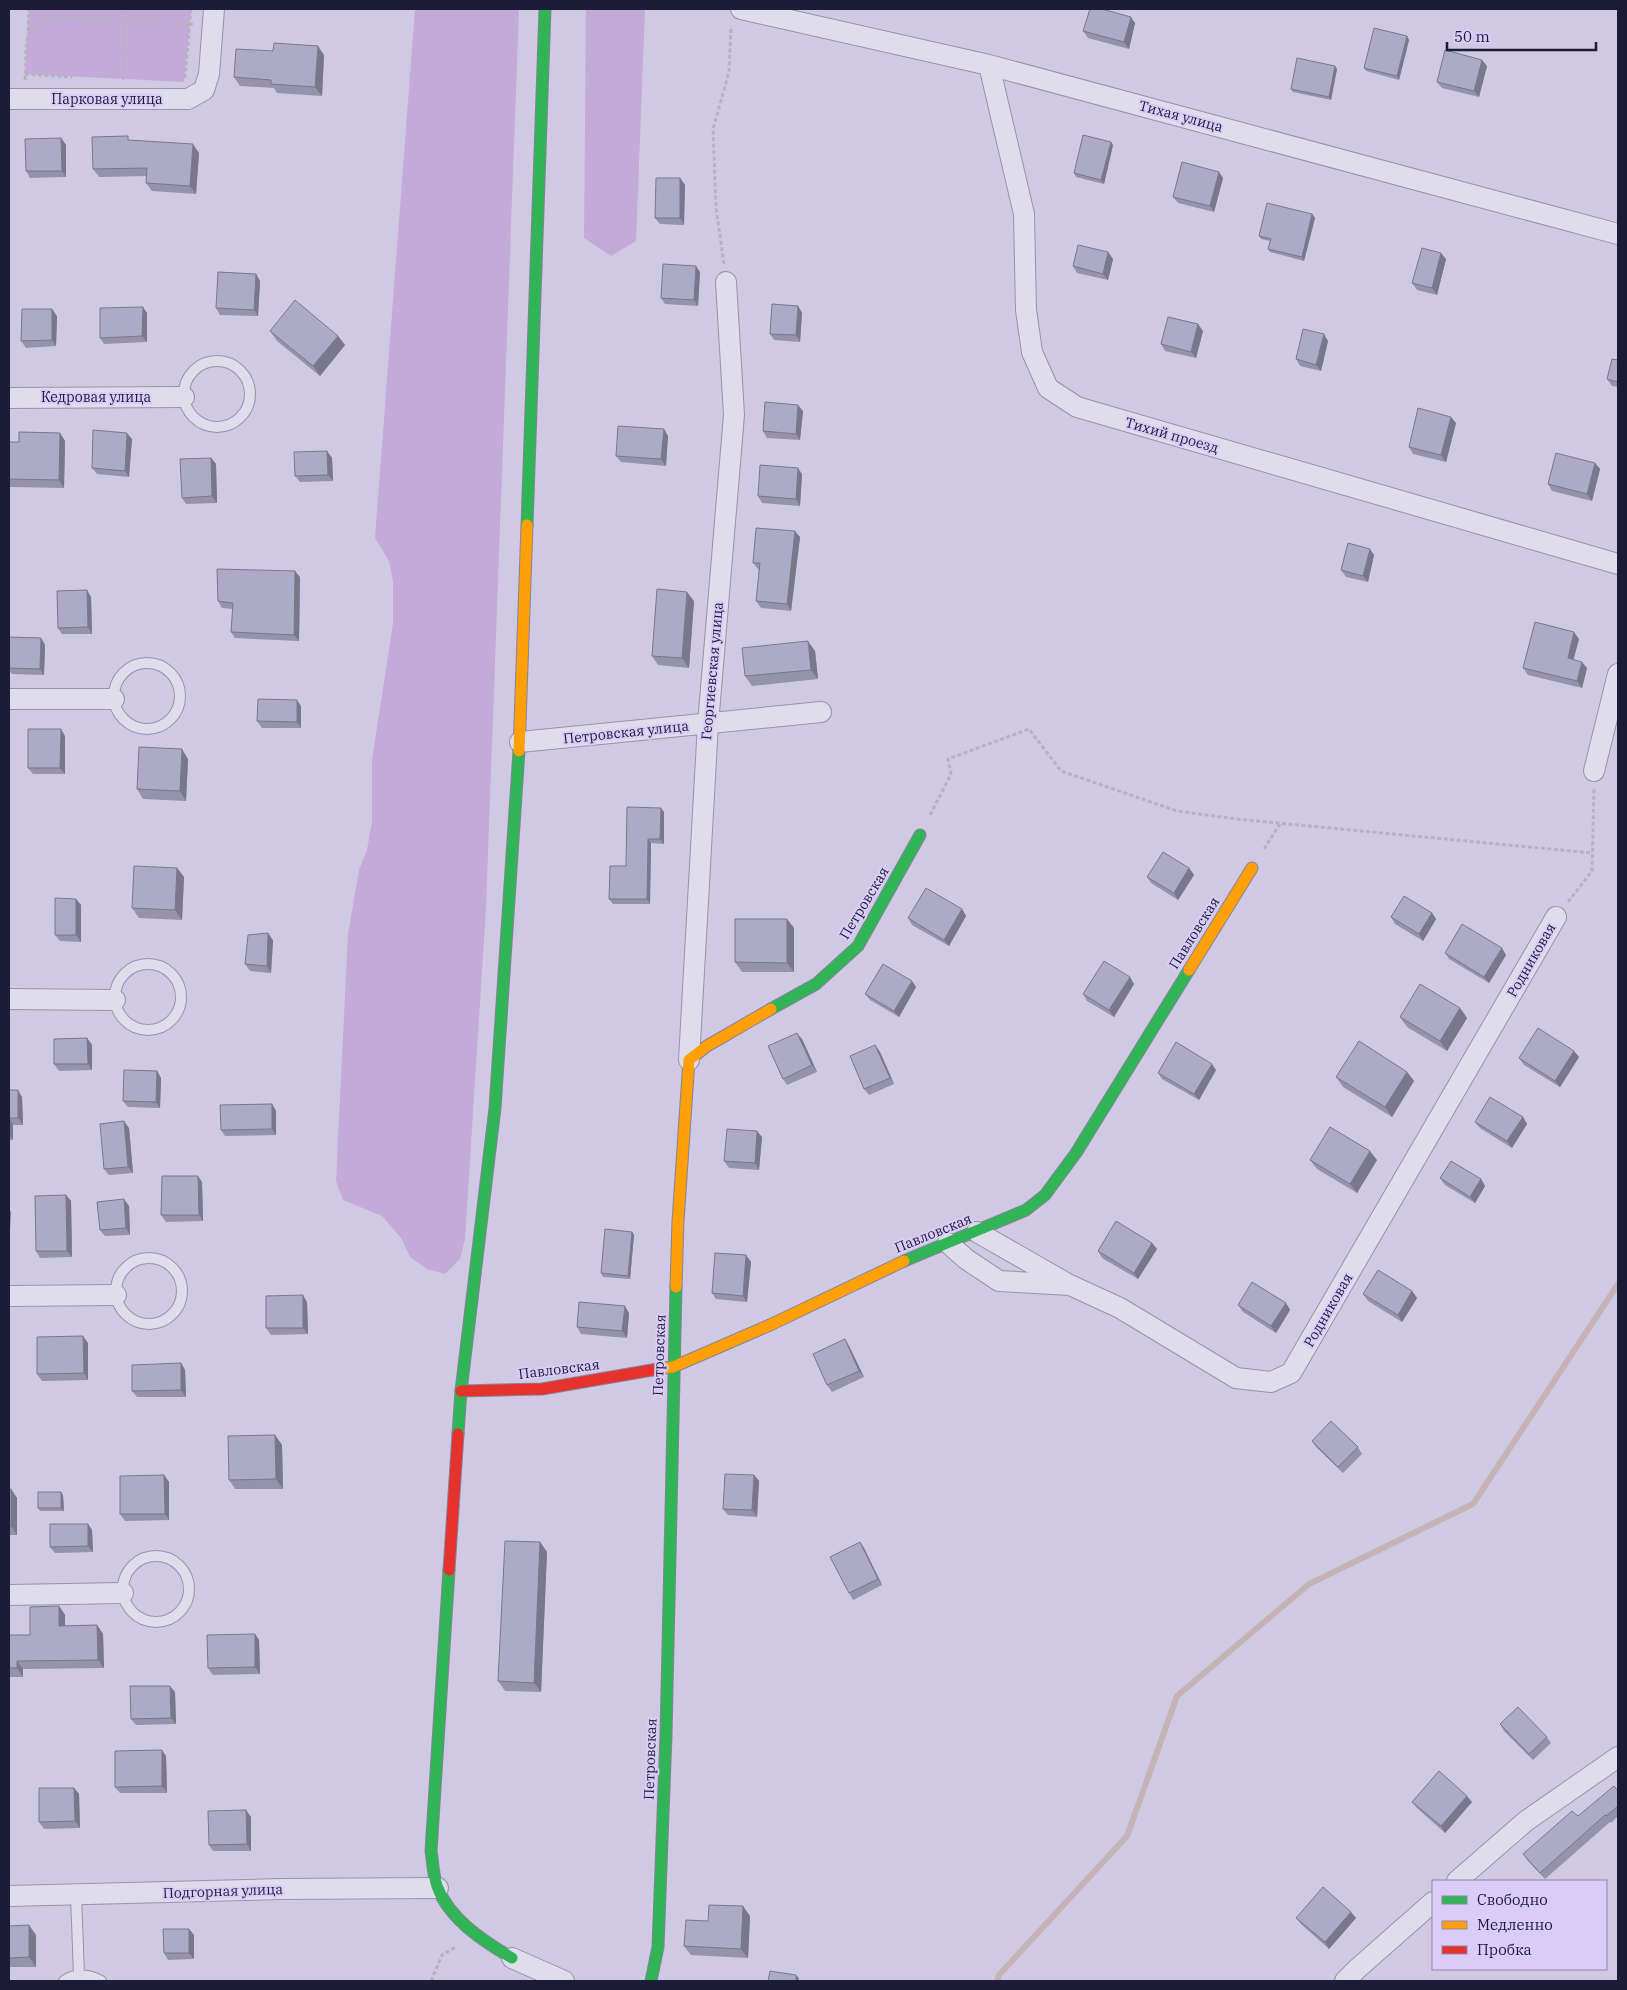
<svg xmlns="http://www.w3.org/2000/svg" width="1627" height="1990" viewBox="0 0 1627 1990" font-family="'IBM Plex Serif',serif">
<style>
.green{fill:#c4aad8}
.lines{fill:none;stroke-linecap:round;stroke-linejoin:round}
.stream{stroke:#c6b3b5;stroke-width:6}
.lane-casing{stroke:#9793a9;stroke-width:12}
.street-casing{stroke:#9793a9;stroke-width:22}
.fast-casing{stroke:#868399;stroke-width:13}
.slow-casing{stroke:#868399;stroke-width:13}
.jam-casing{stroke:#868399;stroke-width:13}
.path{stroke:#b6b2c4;stroke-width:3;stroke-dasharray:4 2.5;stroke-linecap:butt}
.lane{stroke:#dfdcec;stroke-width:10}
.street{stroke:#dfdcec;stroke-width:20}
.fast{stroke:#30b455;stroke-width:11}
.slow{stroke:#ff9f0a;stroke-width:11}
.jam{stroke:#e5322d;stroke-width:11}
.wall{fill:#9592ac}
.shaded-wall{fill:#79778c}
.building{fill:#adaac8;stroke:#79778c}
.labels{text-anchor:middle;dominant-baseline:central;stroke-width:4;stroke-linejoin:round;paint-order:stroke}
.street-label{font-size:14px;fill:#1c1b38;stroke:#d9cdf7}
</style>
<rect width="100%" height="100%" fill="#d0c9e4"/>
<path class="green" d="M29 9H191L184 82 25 74Z
M415 9H519L486 908 465 1239 460 1259 445 1274 427 1269 410 1257 401 1238 382 1216 343 1200 336 1181 348 934 359 870 367 850 372 822V760L393 623V581L389 561 375 538Z
M586 9H645L636 241 611 256 584 238Z"/>
<g class="lines">
<path class="stream" d="M997 1981 999 1975 1127 1836 1177 1696 1309 1584 1473 1504 1618 1284"/>
<defs>
<path id="lane" d="M184 394a33 33 0 1 1 66 0a33 33 0 1 1-66 0Z
M114 696a33 33 0 1 1 66 0a33 33 0 1 1-66 0Z
M115 997a33 33 0 1 1 66 0a33 33 0 1 1-66 0Z
M116 1291a33 33 0 1 1 66 0a33 33 0 1 1-66 0Z
M123 1589a33 33 0 1 1 66 0a33 33 0 1 1-66 0Z
M76 1895 79 1975
M64 1981C75 1973 90 1974 101 1981"/>
<path id="street" d="M741 9 989 65 1618 234
M989 65 1024 214 1026 310 1032 352 1048 388 1077 407 1618 564
M9 99H188L204 90 209 74 214 9
M9 398 184 397
M9 699H114
M520 742 821 712
M1594 771 1618 674
M9 999 115 1000
M689 1060 708 724 734 415 726 282
M977 1232 1066 1283
M948 1243 966 1259 999 1281 1070 1285 1120 1308 1236 1378 1271 1382 1291 1373 1556 917
M9 1296 116 1295
M9 1595 123 1593
M1457 1881 1526 1821 1618 1757
M9 1896 282 1889 438 1888
M512 1958 564 1981
M1345 1981 1357 1969 1433 1902"/>
<path id="fast" d="M527 525 545 9
M771 1009 816 984 858 946 920 835
M904 1261 1026 1210 1045 1195 1076 1153 1189 970
M458 1434 461 1391 495 1108 519 751
M449 1570 431 1851C433 1862 433 1875 437 1886 449 1919 483 1941 512 1958
M651 1981 658 1947 666 1735 676 1287"/>
<path id="slow" d="M519 751 527 525
M1189 970 1252 868
M676 1287 678 1221 689 1060 707 1046 771 1009
M658 1369 673 1367 770 1325 904 1261"/>
<path id="jam" d="M461 1391 542 1389 658 1369
M449 1570 458 1434"/>
</defs>
<use href="#lane" class="lane-casing"/>
<use href="#street" class="street-casing"/>
<use href="#fast" class="fast-casing"/>
<use href="#slow" class="slow-casing"/>
<use href="#jam" class="jam-casing"/>
<path class="path" d="M28 31 29 9
M25 74 72 77
M185 78 191 9
M25 80C28 52 19 30 47 16L194 24
M123 80 125 9
M724 264 716 208 713 129 729 72 731 26
M930 815 951 774 948 759 1029 729 1061 771 1177 811 1236 819 1592 853
M1264 849 1280 824
M1568 902 1592 871 1594 789
M431 1981 442 1955 456 1947"/>
<use href="#lane" class="lane"/>
<use href="#street" class="street"/>
<use href="#fast" class="fast"/>
<use href="#slow" class="slow"/>
<use href="#jam" class="jam"/>
</g>
<path class="wall" d="M1135 23 1129 49 1088 38 1083 31Z
M1407 36 1409 40 1399 80 1366 71 1364 68Z
M324 55 322 96 277 93 274 88 240 86 234 77Z
M1335 66 1337 69 1331 100 1293 92 1291 89Z
M1487 66 1479 97 1442 88 1437 82Z
M61 138 66 145V177L30 178 26 171Z
M131 140 199 153 196 194 152 191 146 183V176L99 177 93 169Z
M1113 145 1104 184 1076 177 1074 173Z
M1219 172 1223 178 1214 212 1178 203 1173 197Z
M680 178 685 185 684 225 660 224 655 218Z
M1312 214 1315 218 1304 261 1270 252 1268 249 1270 241 1261 239 1259 236Z
M1108 252 1113 259 1108 280 1077 273 1073 266Z
M1446 259 1437 295 1417 290 1412 283Z
M700 272 698 306 665 304 661 298Z
M256 274 260 281 258 316 220 315 216 308Z
M798 306 802 313 800 342 774 340 770 334Z
M147 313V342L104 344 100 338Z
M57 316 56 346 26 348 21 341Z
M270 331 338 336 345 345 320 376 277 341Z
M1203 331 1196 358 1165 351 1161 344Z
M1328 341 1321 371 1300 366 1296 359Z
M1618 360V387L1612 386 1607 379Z
M803 411 800 440 767 438 763 431Z
M1456 423 1446 462 1413 454 1409 447Z
M60 433 65 441 64 488 9 487V442H19Z
M668 436 666 466 621 462 616 456Z
M132 439 129 477 97 474 92 468Z
M327 451 332 458 333 481 300 482 295 476Z
M211 458 216 464 217 503 186 504 182 498Z
M1595 463 1600 469 1592 501 1552 491 1548 484Z
M802 474 800 506 762 503 758 496Z
M800 537 791 611 761 608 756 601 759 570 758 569 753 563Z
M1374 555 1368 582 1346 577 1341 570Z
M300 577 299 641 235 638 231 632 233 609 222 608 218 601Z
M91 597 92 634H62L58 628Z
M694 601 689 668 658 665 652 656Z
M9 637 41 638 45 645 44 675 12 674 9 670Z
M1579 639 1573 660 1587 668 1582 688 1528 675 1523 668Z
M815 651 818 679 752 686 745 676Z
M301 706V728H262L257 721Z
M65 736V774H33L28 768Z
M188 759 186 801 143 799 137 789Z
M664 812V844L651 843 650 904H613L609 899 626 866Z
M177 868 184 877 182 920 139 918 132 908Z
M1189 868 1194 875 1178 900 1151 883 1147 877Z
M76 899 81 905V942L60 941 55 935Z
M962 909 966 916 949 946 912 925 908 918Z
M1432 913 1436 919 1423 941 1395 924 1391 917Z
M794 928V972H742L735 962Z
M273 940 271 973 250 971 245 964Z
M1445 953 1506 955 1489 983 1449 959Z
M912 981 916 987 899 1017 870 1000 865 994Z
M1134 984 1114 1017 1087 1001 1083 994Z
M1460 1008 1467 1018 1447 1051 1407 1027 1400 1017Z
M87 1038 92 1045V1070L59 1071 54 1064Z
M802 1039 817 1072 787 1085 783 1079Z
M875 1045 880 1052 894 1084 869 1095 864 1089Z
M1579 1057 1560 1087 1524 1065 1519 1058Z
M1216 1070 1199 1100 1162 1079 1158 1073Z
M157 1071 161 1078 160 1108 128 1107 123 1101Z
M1407 1072 1414 1081 1392 1117 1343 1087 1336 1077Z
M9 1090 22 1097 23 1125H13V1140H9Z
M272 1104 276 1111V1135L225 1136 221 1130Z
M1523 1117 1527 1124 1512 1148 1480 1128 1475 1122Z
M129 1128 133 1173 109 1175 104 1169Z
M762 1137 759 1170 729 1168 724 1161Z
M1310 1160H1377L1357 1193 1317 1169Z
M1440 1178 1481 1179 1485 1186 1475 1203 1445 1185Z
M202 1182 203 1221 166 1222 161 1215Z
M66 1195 71 1201 72 1257 40 1258 36 1251Z
M129 1206 130 1235 105 1236 100 1230Z
M632 1232 634 1235 630 1279 603 1277 601 1273Z
M1152 1243 1157 1249 1138 1279 1102 1258 1098 1251Z
M746 1255 751 1262 747 1302 716 1299 712 1293Z
M1412 1291 1417 1298 1402 1322 1368 1301 1363 1294Z
M307 1302 308 1334 271 1335 266 1328Z
M1286 1303 1290 1310 1276 1333 1243 1312 1238 1305Z
M629 1313 627 1338 581 1334 577 1327Z
M845 1339 849 1346 864 1377 832 1392 827 1385Z
M88 1343V1380L42 1381 37 1374Z
M181 1363 185 1370 186 1397H137L132 1391Z
M275 1435 282 1445 283 1489H235L229 1480Z
M1312 1441 1358 1447 1362 1454 1343 1473 1316 1447Z
M164 1475 169 1482V1520L125 1521 120 1514Z
M754 1475 759 1481 757 1517 728 1515 723 1509Z
M9 1489H11L17 1498V1535H9Z
M63 1495 64 1511H40L38 1508Z
M88 1524 92 1530 93 1552 55 1553 50 1547Z
M540 1542 547 1552 541 1692 505 1691 498 1681Z
M860 1542 864 1548 882 1585 853 1600 849 1593Z
M59 1606 65 1615V1626L97 1625 103 1634 104 1668 23 1669V1677H9V1635H30Z
M255 1634 259 1640 260 1674 213 1675 208 1668Z
M175 1692 176 1724 136 1725 131 1719Z
M1500 1724 1547 1737 1551 1743 1533 1760 1504 1731Z
M166 1756 167 1793H120L115 1787Z
M74 1788 79 1794 80 1828 44 1829 39 1822Z
M1618 1791V1816L1611 1823 1610 1822 1545 1879 1528 1861 1523 1854 1578 1816Z
M1412 1802H1472L1445 1833 1417 1808Z
M251 1817V1851H213L209 1845Z
M750 1916 748 1958 691 1955 684 1946 708 1921Z
M1296 1918H1356L1329 1949 1301 1924Z
M9 1926 36 1935V1967H9Z
M189 1929 194 1935V1959L168 1960 164 1953Z"/>
<path class="shaded-wall" d="M1131 17 1135 23 1129 49 1124 42Z
M1407 36 1409 40 1399 80 1397 76Z
M318 46 324 55 322 96 315 87Z
M1482 60 1487 66 1479 97 1474 91Z
M1335 66 1337 69 1331 100 1329 97Z
M61 138 66 145V177L62 171Z
M1111 142 1113 145 1104 184 1101 180Z
M193 144 199 153 196 194 190 186Z
M1219 172 1223 178 1214 212 1210 206Z
M680 178 685 185 684 225 680 218Z
M1312 214 1315 218 1304 261 1302 257Z
M1108 252 1113 259 1108 280 1103 274Z
M1441 253 1446 259 1437 295 1432 288Z
M696 266 700 272 698 306 694 300Z
M256 274 260 281 258 316 254 310Z
M798 306 802 313 800 342 796 335Z
M143 307 147 313V342L142 336Z
M52 309 57 316 56 346 52 340Z
M1198 324 1203 331 1196 358 1191 352Z
M1324 334 1328 341 1321 371 1316 365Z
M338 336 345 345 320 376 313 366Z
M798 405 803 411 800 440 796 434Z
M1451 417 1456 423 1446 462 1441 455Z
M664 429 668 436 666 466 661 459Z
M60 433 65 441 64 488 59 480Z
M127 433 132 439 129 477 125 471Z
M327 451 332 458 333 481 328 475Z
M211 458 216 464 217 503 212 496Z
M1595 463 1600 469 1592 501 1587 494Z
M798 468 802 474 800 506 796 499Z
M795 531 800 537 791 611 787 604Z
M1370 549 1374 555 1368 582 1363 576Z
M295 571 300 577 299 641 294 635Z
M87 590 91 597 92 634 88 627Z
M687 592 694 601 689 668 682 658Z
M1574 632 1579 639 1572 665 1568 658Z
M41 638 45 645 44 675 40 669Z
M808 641 815 651 818 679 811 670Z
M1582 662 1587 668 1582 688 1577 681Z
M297 700 301 706V728L297 722Z
M61 729 65 736V774L60 768Z
M182 749 188 759 186 801 180 791Z
M661 808 664 812V844L660 839Z
M648 839 651 843 650 904 647 899Z
M177 868 184 877 182 920 175 910Z
M1189 868 1194 875 1178 900 1174 893Z
M76 899 81 905V942L76 935Z
M962 909 966 916 949 946 944 940Z
M1432 913 1436 919 1423 941 1419 934Z
M787 919 794 928V972L787 963Z
M268 933 273 940 271 973 267 966Z
M1502 948 1506 955 1489 983 1484 977Z
M1130 977 1134 984 1114 1017 1109 1010Z
M912 981 916 987 899 1017 894 1011Z
M1460 1008 1467 1018 1447 1051 1440 1041Z
M797 1033 802 1039 817 1072 812 1065Z
M87 1038 92 1045V1070L88 1064Z
M875 1045 880 1052 894 1084 890 1078Z
M1574 1051 1579 1057 1560 1087 1555 1081Z
M1212 1064 1216 1070 1199 1100 1194 1094Z
M157 1071 161 1078 160 1108 156 1102Z
M1407 1072 1414 1081 1392 1117 1385 1107Z
M18 1090 22 1097 23 1125 18 1118Z
M272 1104 276 1111V1135L272 1129Z
M1523 1117 1527 1124 1512 1148 1507 1141Z
M9 1118 13 1125V1140L9 1134Z
M124 1121 129 1128 133 1173 128 1167Z
M757 1131 762 1137 759 1170 755 1163Z
M1370 1151 1377 1160 1357 1193 1350 1184Z
M198 1176 202 1182 203 1221 199 1215Z
M1481 1179 1485 1186 1475 1203 1470 1197Z
M66 1195 71 1201 72 1257 67 1251Z
M124 1199 129 1206 130 1235 126 1228Z
M9 1209 11 1212 9 1250Z
M632 1232 634 1235 630 1279 628 1276Z
M1152 1243 1157 1249 1138 1279 1134 1273Z
M746 1255 751 1262 747 1302 743 1296Z
M1412 1291 1417 1298 1402 1322 1398 1315Z
M303 1295 307 1302 308 1334 303 1328Z
M1286 1303 1290 1310 1276 1333 1271 1326Z
M625 1306 629 1313 627 1338 622 1331Z
M83 1336 88 1343V1380L84 1373Z
M845 1339 849 1346 864 1377 859 1371Z
M181 1363 185 1370 186 1397 181 1390Z
M275 1435 282 1445 283 1489 276 1479Z
M164 1475 169 1482V1520L165 1514Z
M754 1475 759 1481 757 1517 752 1510Z
M11 1489 17 1498V1535L11 1526Z
M61 1492 63 1495 64 1511 61 1508Z
M88 1524 92 1530 93 1552 88 1546Z
M540 1542 547 1552 541 1692 534 1683Z
M860 1542 864 1548 882 1585 878 1579Z
M59 1606 65 1615V1634L59 1626Z
M97 1625 103 1634 104 1668 98 1660Z
M255 1634 259 1640 260 1674 255 1667Z
M17 1661 23 1669V1677L17 1668Z
M170 1686 175 1692 176 1724 171 1718Z
M162 1750 166 1756 167 1793 162 1786Z
M74 1788 79 1794 80 1828 75 1821Z
M1467 1796 1472 1802 1445 1833 1441 1826Z
M246 1810 251 1817V1851L247 1844Z
M743 1906 750 1916 748 1958 741 1949Z
M1351 1912 1356 1918 1329 1949 1325 1942Z
M29 1925 36 1935V1967L29 1957Z
M189 1929 194 1935V1959L189 1953Z
M796 1975 799 1978 798 1981H796Z"/>
<path class="building" d="M1090 9H1102L1131 17 1124 42 1083 31Z
M1374 28 1407 36 1397 76 1364 68Z
M274 43 318 46 315 87 271 84V80L234 77 236 49 273 51Z
M1445 50 1482 60 1474 91 1437 82Z
M1297 58 1335 66 1329 97 1291 89Z
M1083 135 1111 142 1101 180 1074 173Z
M128 136V140L193 144 190 186 146 183 147 168 93 169 92 137Z
M61 138 62 171H26L25 139Z
M1182 162 1219 172 1210 206 1173 197Z
M656 178H680V218H655Z
M1267 203 1312 214 1302 257 1268 249 1271 239 1259 236Z
M1078 245 1108 252 1103 274 1073 266Z
M1422 248 1441 253 1432 288 1412 283Z
M663 264 696 266 694 300 661 298Z
M218 272 256 274 254 310 216 308Z
M295 300 338 336 313 366 270 331Z
M772 304 798 306 796 335 770 334Z
M143 307 142 336 100 338V308Z
M22 309H52V340L21 341Z
M1168 317 1198 324 1191 352 1161 344Z
M1303 329 1324 334 1316 365 1296 359Z
M1612 359 1618 360V382L1607 379Z
M765 402 798 405 796 434 763 431Z
M1418 408 1451 417 1441 455 1409 447Z
M618 426 664 429 661 459 616 456Z
M93 430 127 433 125 471 92 468Z
M19 432 60 433 59 480 9 479V442H19Z
M327 451 328 475 295 476 294 452Z
M1556 453 1595 463 1587 494 1548 484Z
M211 458 212 496 182 498 180 459Z
M760 465 798 468 796 499 758 496Z
M756 528 795 531 787 604 756 601 760 563H753Z
M1348 543 1370 549 1363 576 1341 570Z
M217 569 295 571 294 635 231 632 233 603 218 601Z
M657 589 687 592 682 658 652 656Z
M87 590 88 627 58 628 57 591Z
M1535 622 1574 632 1568 658 1582 662 1577 681 1523 668Z
M9 637 41 638 40 669 9 668Z
M808 641 811 670 745 676 742 648Z
M258 699 297 700V722L257 721Z
M28 729H61L60 768H28Z
M139 747 182 749 180 791 137 789Z
M627 807 661 808 660 839H648L647 899H609L610 866H626Z
M1163 852 1189 868 1174 893 1147 877Z
M134 866 177 868 175 910 132 908Z
M926 888 962 909 944 940 908 918Z
M1404 896 1432 913 1419 934 1391 917Z
M55 898 76 899V935H55Z
M735 919H787V963L735 962Z
M1462 924 1502 948 1484 977 1445 953Z
M268 933 267 966 245 964 248 935Z
M1104 961 1130 977 1109 1010 1083 994Z
M883 964 912 981 894 1011 865 994Z
M1420 984 1460 1008 1440 1041 1400 1017Z
M1538 1028 1574 1051 1555 1081 1519 1058Z
M797 1033 812 1065 783 1079 768 1046Z
M87 1038 88 1064H54V1039Z
M1359 1041 1407 1072 1385 1107 1336 1077Z
M1176 1042 1212 1064 1194 1094 1158 1073Z
M875 1045 890 1078 864 1089 850 1056Z
M124 1070 157 1071 156 1102 123 1101Z
M9 1090H18V1118H9V1124Z
M1490 1097 1523 1117 1507 1141 1475 1122Z
M272 1104V1129L221 1130 220 1105Z
M124 1121 128 1167 104 1169 100 1124Z
M1330 1127 1370 1151 1350 1184 1310 1160Z
M727 1129 757 1131 755 1163 724 1161Z
M1451 1161 1481 1179 1470 1197 1440 1178Z
M162 1176H198L199 1215H161Z
M66 1195 67 1251H36L35 1196Z
M124 1199 126 1228 100 1230 97 1202Z
M1116 1221 1152 1243 1134 1273 1098 1251Z
M605 1229 632 1232 628 1276 601 1273Z
M715 1253 746 1255 743 1296 712 1293Z
M1378 1270 1412 1291 1398 1315 1363 1294Z
M1252 1282 1286 1303 1271 1326 1238 1305Z
M303 1295V1328H266V1296Z
M579 1302 625 1306 622 1331 577 1327Z
M83 1336 84 1373 37 1374V1337Z
M845 1339 859 1371 827 1385 813 1354Z
M181 1363V1390L132 1391V1365Z
M1331 1421 1358 1447 1338 1467 1312 1441Z
M275 1435 276 1479 229 1480 228 1436Z
M725 1474 754 1475 752 1510 723 1509Z
M164 1475 165 1514H120V1476Z
M9 1489H11V1526H9Z
M38 1492H61V1508H38Z
M50 1524H88V1546L50 1547Z
M505 1541 540 1542 534 1683 498 1681Z
M860 1542 878 1579 849 1593 830 1557Z
M59 1606V1626L97 1625 98 1660 17 1661V1668H9V1635H30V1607Z
M255 1634V1667L208 1668 207 1635Z
M130 1686H170L171 1718 131 1719Z
M1518 1707 1547 1737 1529 1754 1500 1724Z
M162 1750V1786L115 1787V1751Z
M1439 1771 1467 1796 1441 1826 1412 1802Z
M1614 1786 1618 1791V1806L1606 1816 1605 1815 1540 1873 1523 1854 1572 1811 1578 1816Z
M39 1788H74L75 1821 39 1822Z
M246 1810 247 1844 209 1845 208 1811Z
M1323 1887 1351 1912 1325 1942 1296 1918Z
M709 1905 743 1906 741 1949 684 1946 686 1920 708 1921Z
M29 1925V1957L9 1958V1926Z
M163 1929H189V1953H164Z
M770 1971 796 1975V1981H768Z"/>
<g class="labels">
<g class="street-label">
<text x="107" y="99">Парковая улица</text>
<text transform="translate(1181 116) rotate(15)">Тихая улица</text>
<text x="96" y="397">Кедровая улица</text>
<text transform="translate(1172 435) rotate(16)">Тихий проезд</text>
<text transform="translate(712 671) rotate(-85)">Георгиевская улица</text>
<text transform="translate(626 732) rotate(-6)">Петровская улица</text>
<text transform="translate(864 903) rotate(-59)">Петровская</text>
<text transform="translate(1194 933) rotate(-58)">Павловская</text>
<text transform="translate(1531 960) rotate(-60)">Родниковая</text>
<text transform="translate(933 1233) rotate(-22)">Павловская</text>
<text transform="translate(1328 1310) rotate(-60)">Родниковая</text>
<text transform="translate(659 1355) rotate(-88)">Петровская</text>
<text transform="translate(559 1369) rotate(-7)">Павловская</text>
<text transform="translate(650 1759) rotate(-88)">Петровская</text>
<text transform="translate(223 1891) rotate(-2)">Подгорная улица</text>
</g>
</g>
<rect width="1627" height="1990" fill="none" stroke="#1c1b38" stroke-width="20"/>
<rect x="1432" y="1880" width="175" height="90" fill="#d9cdf7" stroke="#8d86ab"/>
<rect x="1442" y="1896" width="25" height="8" fill="#30b455" stroke="#8d86ab"/>
<text x="1477" y="1905" font-size="15" fill="#1c1b38">Свободно</text>
<rect x="1442" y="1921" width="25" height="8" fill="#ff9f0a" stroke="#8d86ab"/>
<text x="1477" y="1930" font-size="15" fill="#1c1b38">Медленно</text>
<rect x="1442" y="1946" width="25" height="8" fill="#e5322d" stroke="#8d86ab"/>
<text x="1477" y="1955" font-size="15" fill="#1c1b38">Пробка</text>
<path d="M1447 42v8h149v-8" fill="none" stroke="#1c1b38" stroke-width="2.5"/>
<text x="1454" y="42" font-size="15" fill="#1c1b38" stroke="#d9cdf7" stroke-width="4" paint-order="stroke">50 m</text>
</svg>
